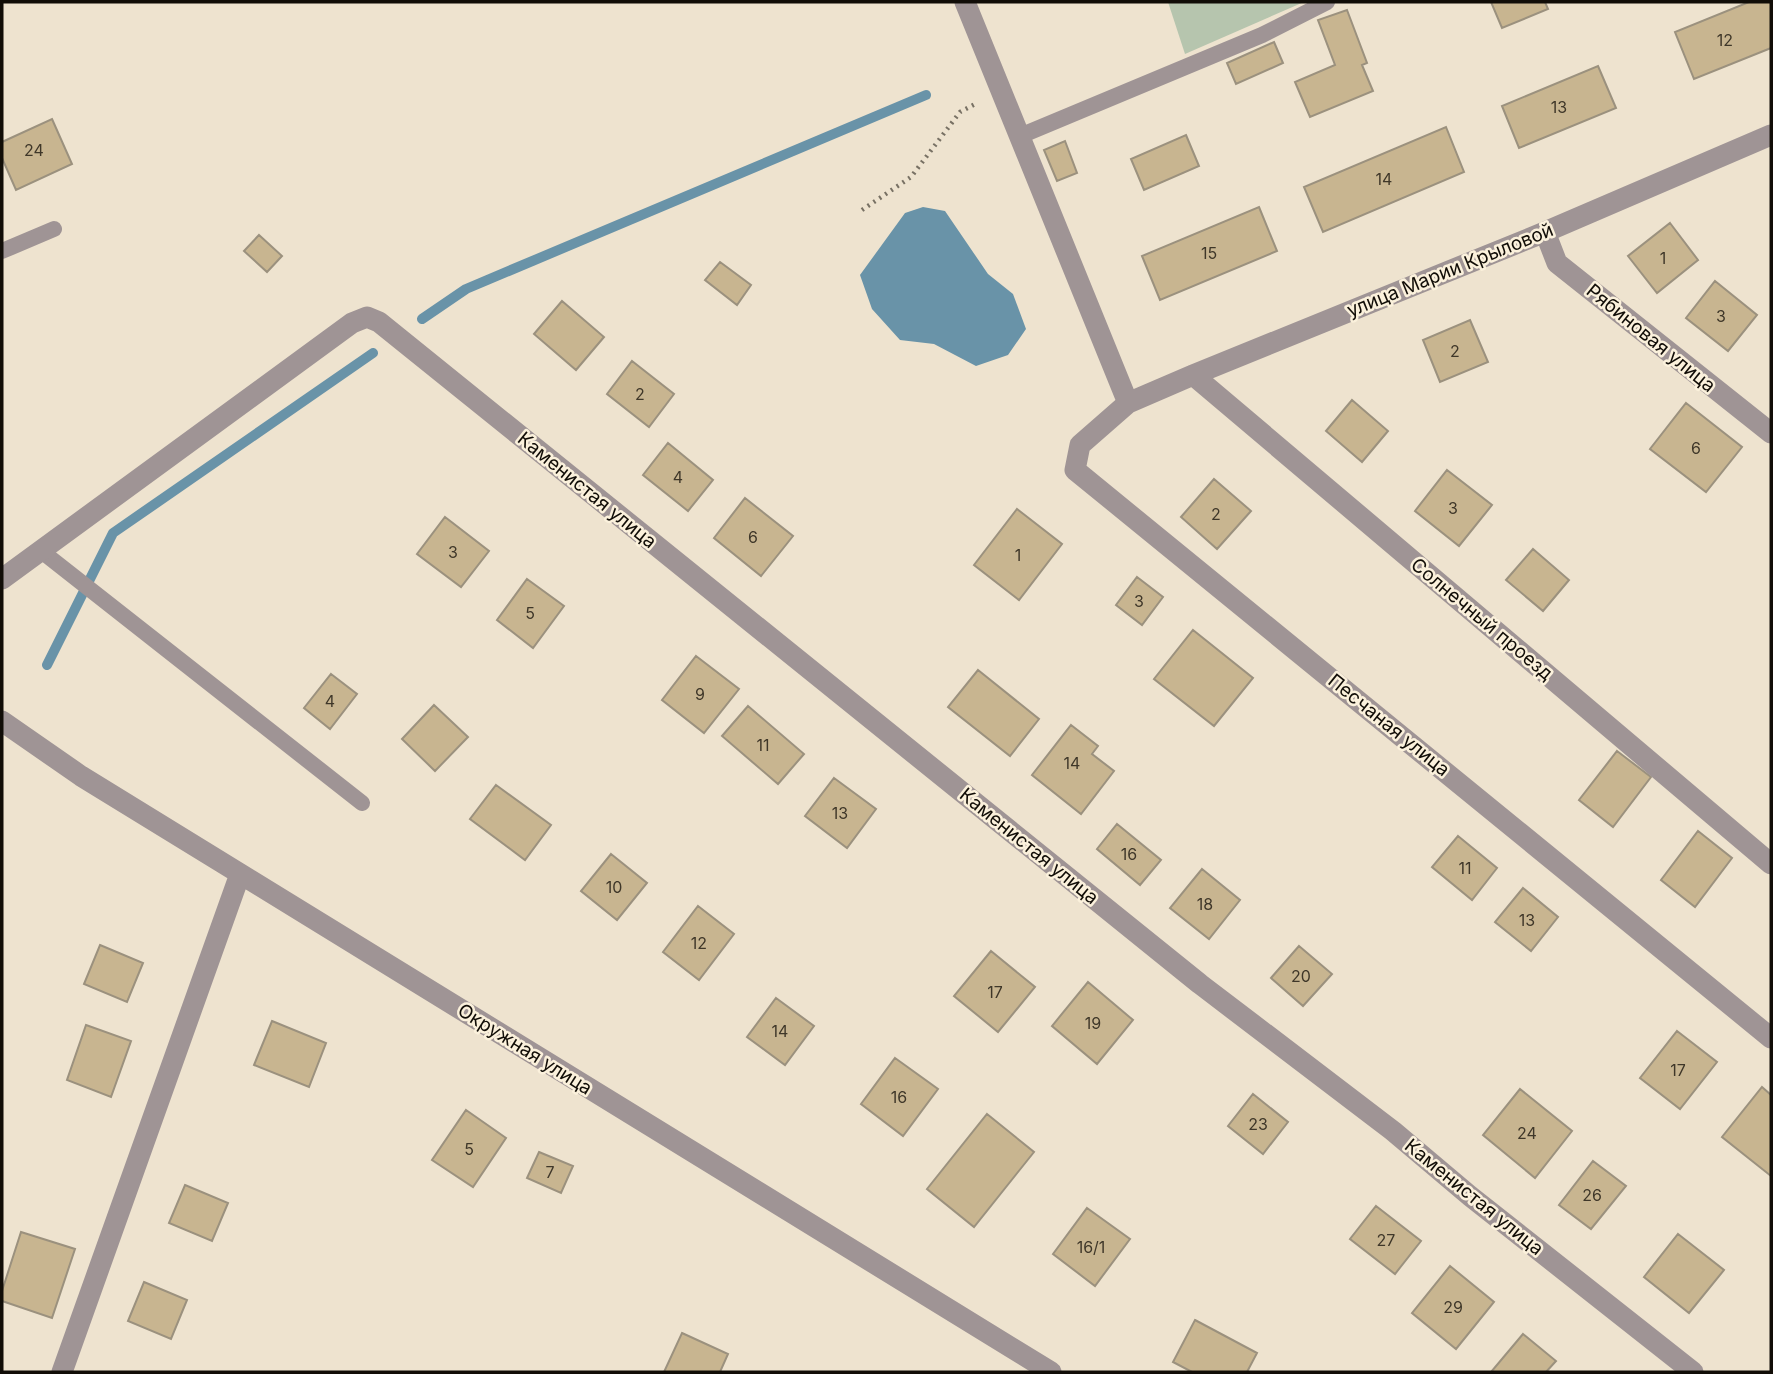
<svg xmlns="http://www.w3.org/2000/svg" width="1773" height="1374" viewBox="0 0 1773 1374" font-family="Inter,sans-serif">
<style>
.green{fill:#b6c5ae}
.water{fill:#6993a8}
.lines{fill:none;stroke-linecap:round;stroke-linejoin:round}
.stream{stroke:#6993a8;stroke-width:10}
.building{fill:#c8b590;stroke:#9b917e;stroke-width:2}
.path{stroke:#787164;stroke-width:4.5;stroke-dasharray:2 5;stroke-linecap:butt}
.lane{stroke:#9f9495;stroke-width:16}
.street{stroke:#9f9495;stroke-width:21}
.labels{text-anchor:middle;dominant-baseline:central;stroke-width:5;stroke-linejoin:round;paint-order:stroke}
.number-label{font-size:16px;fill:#3f3729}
.street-label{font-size:19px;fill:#110d07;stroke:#fbf1dc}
</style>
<rect width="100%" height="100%" fill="#eee3cf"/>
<path class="green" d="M1168 2H1304L1185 54Z"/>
<path class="water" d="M923 207 945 211 988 274 1013 294 1026 329 1008 355 976 366 934 344 900 340 872 309 860 275 905 213Z"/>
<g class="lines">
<path class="stream" d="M422 319 466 289 926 95
M47 665 113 533 373 353"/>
</g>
<path class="building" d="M1491 2H1545L1548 9 1502 28Z
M1749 2H1771V48L1694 79 1675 32Z
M1347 10 1367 63 1362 65 1373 91 1310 117 1295 82 1335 65 1318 20Z
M1274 42 1283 63 1236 84 1227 63Z
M1598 66 1616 108 1519 148 1502 106Z
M52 119 72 164 16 190 2 158V142Z
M1446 127 1464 172 1323 232 1304 187Z
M1186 135 1199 166 1144 190 1131 159Z
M1065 141 1077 173 1057 181 1044 150Z
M1259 207 1277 251 1160 300 1142 256Z
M1670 223 1698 260 1657 293 1628 256Z
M259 235 282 256 267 272 244 251Z
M720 262 751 285 737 305 705 280Z
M1715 281 1757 315 1728 351 1686 318Z
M562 301 604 337 576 370 534 334Z
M1470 320 1488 362 1440 382 1423 340Z
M632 361 674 394 649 427 607 394Z
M1352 400 1388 431 1362 462 1326 431Z
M1686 403 1742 447 1706 492 1650 449Z
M668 443 713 480 688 511 643 475Z
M1447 470 1492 505 1459 546 1415 511Z
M1214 479 1251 511 1217 549 1181 517Z
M745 498 793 536 761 576 714 538Z
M1017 509 1062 544 1019 600 974 565Z
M445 517 489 551 461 587 417 554Z
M1533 549 1569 580 1543 611 1506 580Z
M1137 577 1163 597 1142 625 1116 605Z
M527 579 564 606 533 648 497 620Z
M1193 630 1253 678 1214 726 1154 679Z
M696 656 739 689 704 733 662 700Z
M978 670 1039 719 1010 756 948 707Z
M331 674 357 694 330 729 304 708Z
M434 705 468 737 435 771 402 739Z
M748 706 804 754 778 784 722 736Z
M1071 725 1098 746 1092 754 1114 771 1081 814 1032 775Z
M1617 751 1651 777 1613 827 1579 800Z
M834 778 876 809 847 848 805 816Z
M496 785 551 825 525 860 470 819Z
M1117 824 1161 860 1140 885 1097 849Z
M1698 831 1732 858 1695 907 1661 880Z
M1458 836 1497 868 1472 900 1432 867Z
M611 854 647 883 617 920 581 891Z
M1202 869 1240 900 1209 939 1170 908Z
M1523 888 1558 917 1531 951 1495 922Z
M698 906 734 934 699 980 663 952Z
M100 945 143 963 127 1002 84 984Z
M1299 946 1332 974 1303 1006 1271 978Z
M991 951 1035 987 998 1032 954 996Z
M1088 982 1133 1020 1097 1064 1052 1026Z
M776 998 814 1026 785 1065 747 1037Z
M272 1021 326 1043 309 1087 254 1065Z
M86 1025 131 1041 111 1097 67 1080Z
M1677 1031 1717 1062 1680 1109 1640 1078Z
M895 1058 938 1089 903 1136 861 1104Z
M1762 1087 1771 1095V1176L1722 1137Z
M1520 1089 1572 1131 1535 1178 1483 1135Z
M1253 1094 1288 1122 1263 1154 1228 1126Z
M466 1110 506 1138 473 1187 432 1160Z
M987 1114 1034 1152 974 1227 927 1189Z
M539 1152 573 1166 561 1193 527 1178Z
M1593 1161 1626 1186 1591 1229 1559 1205Z
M185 1185 228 1203 212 1241 169 1223Z
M1376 1206 1421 1241 1395 1274 1350 1239Z
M1087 1208 1130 1239 1095 1286 1053 1254Z
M21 1232 75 1249 52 1318 2 1301V1291Z
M1678 1234 1724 1270 1689 1313 1644 1277Z
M1450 1266 1494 1302 1456 1349 1412 1313Z
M144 1282 187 1300 171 1339 128 1321Z
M1195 1320 1257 1353 1247 1372H1192L1173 1362Z
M682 1333 728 1354 720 1372H664Z
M1523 1334 1556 1361 1546 1372H1491Z"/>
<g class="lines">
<path class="path" d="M862 210 911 177 960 112 977 103"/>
<path class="lane" d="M1020 136 1262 35 1327 2
M2 251 54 229
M40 550 362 803"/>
<path class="street" d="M965 2 1128 403
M1771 135 1545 232 1193 375 1128 403 1080 445 1075 470 1771 1038
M1545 232 1557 263 1771 433
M1193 375 1771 864
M2 579 352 323 367 317 379 322 1200 984 1393 1131 1470 1196 1693 1372
M2 721 81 776 1051 1372
M62 1372 240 874"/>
</g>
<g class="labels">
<g class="number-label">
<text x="1725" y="40">12</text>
<text x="1559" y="107">13</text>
<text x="34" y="150">24</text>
<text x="1384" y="179">14</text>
<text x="1209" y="253">15</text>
<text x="1663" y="258">1</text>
<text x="1721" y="316">3</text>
<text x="1455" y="351">2</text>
<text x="640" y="394">2</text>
<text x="1696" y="448">6</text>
<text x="678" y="477">4</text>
<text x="1453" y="508">3</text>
<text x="1216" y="514">2</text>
<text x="753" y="537">6</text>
<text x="453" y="552">3</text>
<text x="1018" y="555">1</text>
<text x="1139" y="601">3</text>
<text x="530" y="613">5</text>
<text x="700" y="694">9</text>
<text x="330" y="701">4</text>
<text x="763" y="745">11</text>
<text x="1072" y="763">14</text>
<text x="840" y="813">13</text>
<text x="1129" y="854">16</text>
<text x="1465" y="868">11</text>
<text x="614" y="887">10</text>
<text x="1205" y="904">18</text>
<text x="1527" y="920">13</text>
<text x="699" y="943">12</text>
<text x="1301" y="976">20</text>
<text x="995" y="992">17</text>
<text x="1093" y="1023">19</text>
<text x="780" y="1031">14</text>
<text x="1678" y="1070">17</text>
<text x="899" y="1097">16</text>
<text x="1258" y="1124">23</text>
<text x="1527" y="1133">24</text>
<text x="469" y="1149">5</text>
<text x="550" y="1172">7</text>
<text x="1592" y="1195">26</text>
<text x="1386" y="1240">27</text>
<text x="1091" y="1247">16/1</text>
<text x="1453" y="1307">29</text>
</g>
<g class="street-label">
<text transform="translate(1450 270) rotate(-22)">улица Марии Крыловой</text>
<text transform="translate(1651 338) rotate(39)">Рябиновая улица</text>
<text transform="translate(587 490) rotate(39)">Каменистая улица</text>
<text transform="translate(1482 619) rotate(40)">Солнечный проезд</text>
<text transform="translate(1389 725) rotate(39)">Песчаная улица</text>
<text transform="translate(1029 846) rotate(39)">Каменистая улица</text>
<text transform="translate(525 1049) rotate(32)">Окружная улица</text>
<text transform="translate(1474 1197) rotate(39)">Каменистая улица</text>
</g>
</g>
<rect width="1773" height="1374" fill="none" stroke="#110d07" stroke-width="7"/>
</svg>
